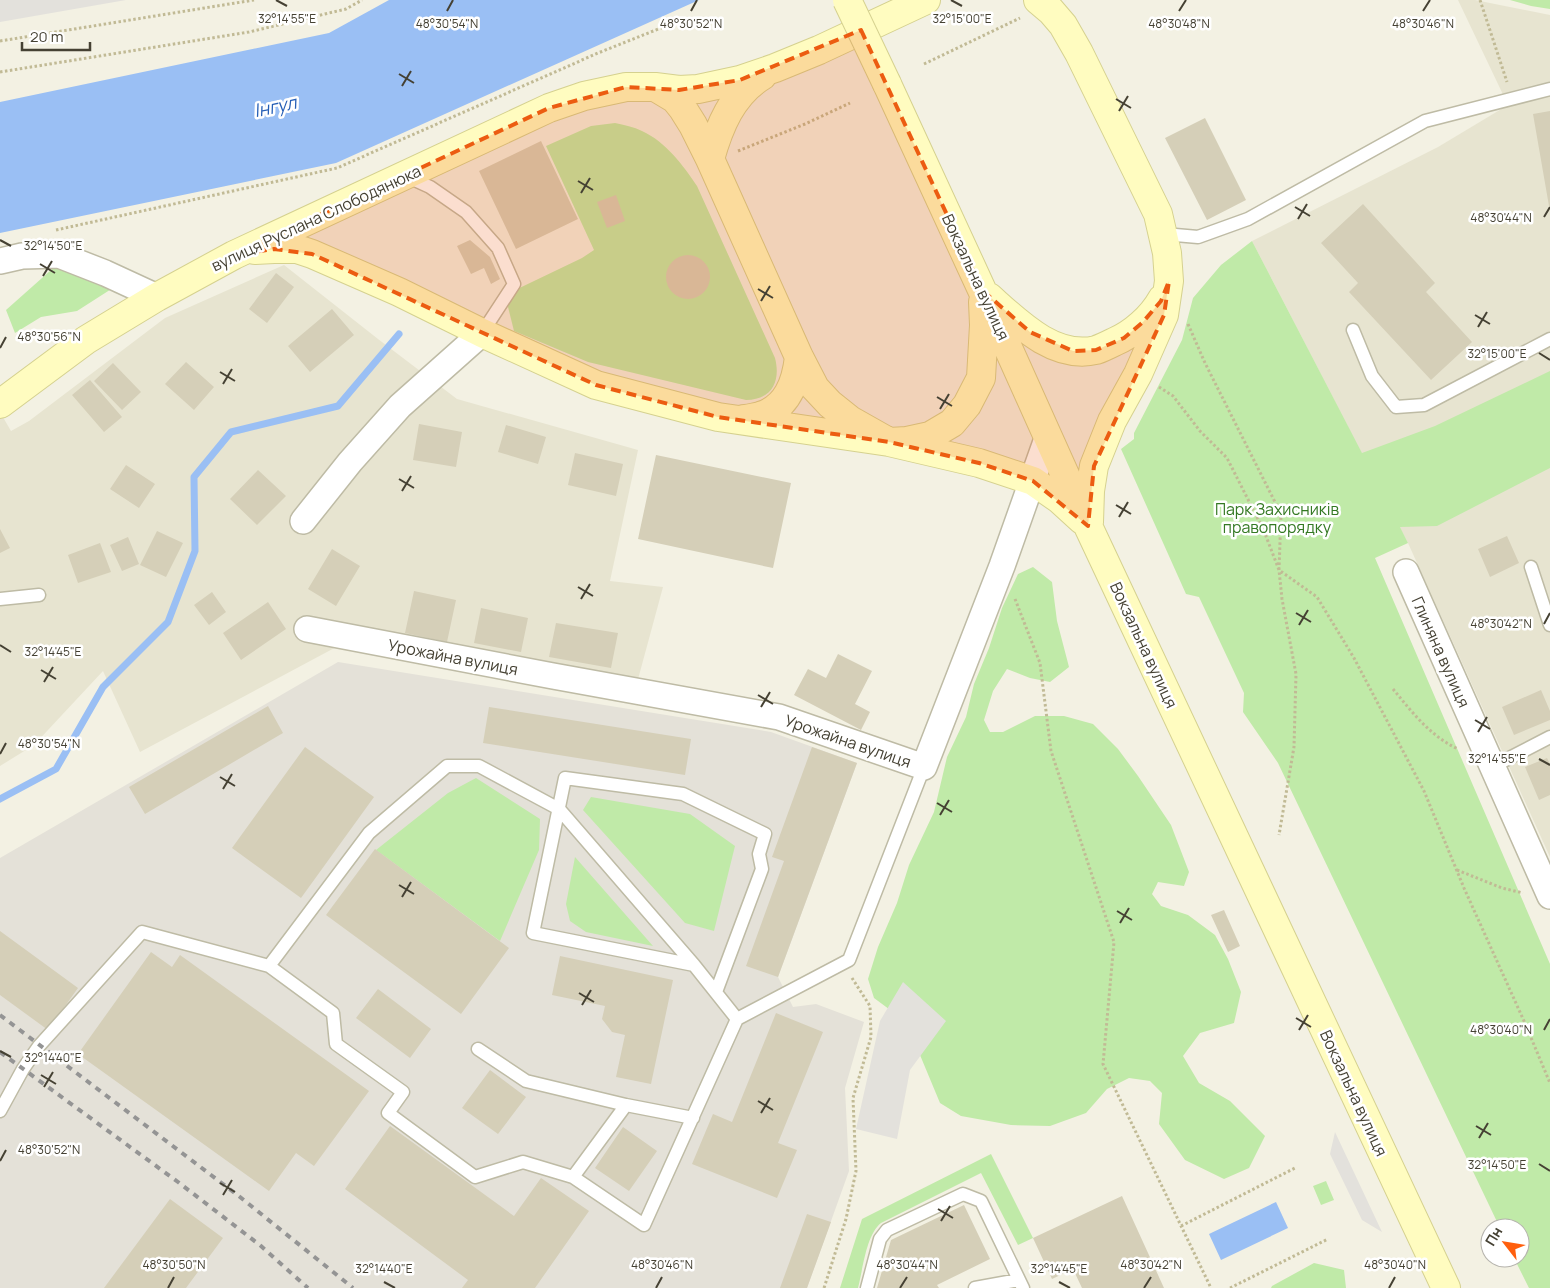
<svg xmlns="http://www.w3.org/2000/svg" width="1550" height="1288" viewBox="0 0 1550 1288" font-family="Manrope,sans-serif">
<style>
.residential{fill:#e7e4d0}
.industrial{fill:#e4e1d8}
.green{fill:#c0eaa8}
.parking{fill:#e3e1dc}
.water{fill:#9abff4}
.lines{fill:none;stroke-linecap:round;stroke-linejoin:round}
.stream{stroke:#9abff4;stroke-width:7}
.building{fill:#d5cfb8}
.service-casing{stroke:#bebba5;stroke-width:15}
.minor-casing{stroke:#bebba5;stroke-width:28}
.secondary-casing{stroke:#d5d18f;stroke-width:30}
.path{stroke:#c1ba95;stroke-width:3;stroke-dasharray:2.5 2.5;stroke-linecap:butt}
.service{stroke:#fff;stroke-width:12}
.minor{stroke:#fff;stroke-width:25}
.secondary{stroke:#fffcc0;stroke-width:28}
.rail{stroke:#949494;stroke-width:4;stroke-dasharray:6 6;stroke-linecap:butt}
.secondary-bridge-casing{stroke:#d5d18f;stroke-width:30;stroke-linecap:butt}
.secondary-bridge{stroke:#fffcc0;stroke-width:28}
.marked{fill:#ec5c11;fill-opacity:0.2;stroke:#ec5c11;stroke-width:4;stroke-dasharray:10 6;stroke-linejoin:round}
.ticks{fill:none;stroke:#454133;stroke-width:2}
.labels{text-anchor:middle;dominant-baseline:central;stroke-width:5;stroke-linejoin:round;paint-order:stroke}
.street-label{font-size:16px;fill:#454133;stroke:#fff}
.park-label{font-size:16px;fill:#347923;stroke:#fff}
.water-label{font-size:18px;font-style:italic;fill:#265fb6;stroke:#fff}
.ticks-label{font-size:12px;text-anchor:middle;fill:#454133;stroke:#fff;stroke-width:5;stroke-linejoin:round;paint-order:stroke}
</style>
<rect width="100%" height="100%" fill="#f3f1e3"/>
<path class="residential" d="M1458 0H1475L1550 15V857L1408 543 1252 241 1438 147 1508 105Z
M284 265 378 339 457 399 638 450 610 581 663 587 634 694 340 645 140 752 103 671 34 745 0 766V412L11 431 29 421 165 318Z"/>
<path class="industrial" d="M338 662 771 732 857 763 778 977 793 1007 816 1004 864 1022 845 1088 849 1171 807 1288H0V858Z"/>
<path class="green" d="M1510 0H1550V9L1531 6Z
M615 123C624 125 634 127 642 131 666 142 683 165 697 186L775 358C781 381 772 400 746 400L588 362 514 331 505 295 582 258 594 250 546 146 591 126Z
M1252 241 1362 453 1435 426 1550 371V468L1437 526 1400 527 1408 543 1375 558 1550 964V1288H1529L1514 1258H1520V1228H1500L1278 763 1243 712 1244 693 1199 597 1186 594 1121 449 1134 439V433L1182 340 1193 298 1221 265Z
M60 262 116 286 77 311 41 317 15 333 6 310Z
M1033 567 1052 582 1057 621 1069 667 1050 682 1030 678 1007 669 993 691 984 720 990 732H1003L1035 716H1064L1093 724 1118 749 1138 776 1171 825 1189 872 1184 886 1158 882 1152 894 1161 906 1188 915 1215 935 1228 959 1241 992 1234 1023 1200 1033 1183 1056 1199 1083 1230 1101 1265 1136 1249 1168 1224 1179 1185 1160 1159 1124 1162 1093 1150 1081 1129 1078 1107 1089 1086 1113 1050 1126 1011 1125 961 1116 940 1103 915 1043 901 1018 874 998 868 979 878 947 897 903 909 865 934 812 947 757 966 717 974 684 989 648 1002 608 1018 574Z
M476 778 540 819 539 850 500 941 376 850 448 793Z
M591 797 690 814 735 846 714 931 685 923 583 810Z
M575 857 653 946 586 932 570 921 566 904Z
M991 1154 1033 1238 1018 1245 981 1173 881 1223C866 1235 863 1269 858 1288H840L862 1219Z
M1326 1181 1334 1200 1321 1205 1313 1186Z
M1314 1263 1344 1270 1346 1288H1271L1272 1286Z"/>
<path class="parking" d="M0 0H126L0 22Z
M903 982 946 1021 910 1070 897 1139 856 1129 880 1021Z
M1335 1132 1382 1232 1362 1220 1330 1154Z"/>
<path class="water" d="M389 0H699L336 163 0 233V102L329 33Z
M1276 1202 1288 1228 1221 1260 1209 1234Z"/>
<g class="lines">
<path class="stream" d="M0 799 56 769 103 687 168 622 195 551 194 477 231 432 338 406 399 334"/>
</g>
<path class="building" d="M1550 111V206H1549L1533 114Z
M1205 118 1246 200 1207 220 1165 138Z
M541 141 578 219 516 249 479 171Z
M616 195 625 221 607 228 597 202Z
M1363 204 1435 283 1426 292 1472 342 1431 380 1349 292 1358 283 1321 243Z
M470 240 490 257 500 279 491 284 484 268 471 274 457 246Z
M666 277a22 22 0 1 1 44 0a22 22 0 1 1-44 0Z
M276 273 294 287 267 323 249 309Z
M332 309 354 335 310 372 288 346Z
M186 362 214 387 194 410 165 384Z
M113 363 141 392 122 410 94 381Z
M90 380 122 417 104 432 72 395Z
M419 424 462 432 456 467 413 460Z
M506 425 546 437 538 464 498 452Z
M575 453 623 464 616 496 568 485Z
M656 455 791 483 773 568 638 539Z
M126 465 155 484 139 508 110 489Z
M258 470 286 496 257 525 230 499Z
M0 529 10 548 0 553Z
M157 531 183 543 166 577 140 565Z
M1507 536 1519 563 1490 577 1478 549Z
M128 537 139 564 122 571 110 545Z
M100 543 111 572 78 583 68 555Z
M332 549 360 566 336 606 308 589Z
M414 591 456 600 447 642 405 633Z
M212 592 226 612 209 625 194 605Z
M268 602 286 629 241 660 223 633Z
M481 608 528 618 521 652 474 643Z
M556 623 618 633 611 668 549 657Z
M838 654 872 671 855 704 870 712 861 730 794 695 808 669 826 678Z
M1541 690 1550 711V720L1514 735 1502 707Z
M268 706 283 733 145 814 129 787Z
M489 707 691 739 685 775 483 743Z
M305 747 374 797 301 898 232 848Z
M812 747 857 763 778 977 746 966 784 861 772 857Z
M1547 758 1550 764V795L1539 800 1525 767Z
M375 849 509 948 461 1014 326 915Z
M1224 910 1240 946 1228 952 1211 915Z
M0 931 78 988 48 1030 0 995Z
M151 952 172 967 180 955 369 1091 314 1166 296 1153 269 1191 78 1054Z
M560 956 673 980 651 1084 616 1077 625 1035 612 1032 602 1019 605 1006 552 995Z
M378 989 431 1029 410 1058 356 1018Z
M776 1013 823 1032 778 1143 797 1150 777 1198 692 1164 713 1114 732 1122Z
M490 1070 526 1097 498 1134 462 1108Z
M390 1126 514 1216 541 1178 589 1211 535 1288H462L468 1280 345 1189Z
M623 1127 657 1151 629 1191 595 1168Z
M1122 1196 1164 1288H1082L1073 1269 1052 1279 1033 1238Z
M170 1199 223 1238 186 1288H104Z
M964 1205 990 1259 937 1285 939 1288H877L891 1240Z
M807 1214 831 1222 807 1288H780Z"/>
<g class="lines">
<defs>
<path id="service" d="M406 176 430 187 466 212 498 248 514 284 482 333
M1164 234 1198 237 1248 219 1425 121 1550 89
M1353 330 1372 376 1396 407 1424 405 1550 339
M1531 567 1550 625
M0 599 39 595
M1492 767 1550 737
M269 966 333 1013 336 1044 403 1092 388 1113 475 1177 523 1162 573 1177
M716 992 762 869 759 854 765 834 683 794 565 778 533 933 694 965 737 1019
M478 1049 526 1081 626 1105
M0 1111 23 1069 39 1046 142 932 269 966 369 833 447 766H479L559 809 694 965
M693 1118 626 1105 573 1177 644 1225 737 1019 849 960 924 767
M867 1288 880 1239 887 1230 963 1194 981 1201 1023 1288
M975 1288 1019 1280"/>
<path id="minor" d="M0 261 22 256 59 255 105 273 157 297
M303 521 350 462 400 406 482 333
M1406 572 1550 896
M307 629 553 676 779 717 924 767 1002 566 1048 436"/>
<path id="secondary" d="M1038 0 1051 11 1063 25 1079 53 1158 214 1167 253 1169 281 1164 315 1138 374 1112 421 1094 466 1090 491 1089 522
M887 84 982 290 1088 526 1446 1288
M655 87 675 99 683 109 693 125 710 159 799 357 815 388 830 404 850 420 889 442 907 441 930 436 952 423 967 405 981 378 984 325 983 302
M710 159C719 127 732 94 762 76
M255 250 274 249H297L312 254 399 292 482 333 596 385 718 417 889 442 979 463 1033 481 1059 499 1082 520
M989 297C1017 322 1054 360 1096 350 1102 348 1108 345 1114 342 1133 334 1152 317 1162 299
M0 404 86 340 157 297 234 255 549 108 584 96 626 87H655L679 90 698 89 740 80 775 68 819 50 926 0
M744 419C750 419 754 417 760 416 787 408 796 383 799 357"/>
</defs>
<use href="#service" class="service-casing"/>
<use href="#minor" class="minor-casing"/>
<use href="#secondary" class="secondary-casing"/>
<path class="path" d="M1480 0 1507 82
M0 41 254 0
M924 64 1020 18
M0 72 249 32 346 9 362 0
M738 151 805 124 850 103
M56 230 337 168 598 53 676 22
M1188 324 1205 363 1281 514 1279 570 1317 597 1354 658 1424 791 1464 888 1524 1021 1550 1083
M1159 387 1173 396 1200 431 1227 458 1264 531 1279 570 1282 599 1296 674 1294 747 1279 835
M1015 599 1040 663 1051 751 1114 942 1103 1064 1211 1288
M1393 689C1412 712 1430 736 1458 749
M1457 870 1502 888 1523 893
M1181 1226 1295 1168
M824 1288 846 1219 856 1171 853 1098 871 1037 870 1006 852 978
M1230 1288 1328 1239"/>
<use href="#service" class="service"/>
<use href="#minor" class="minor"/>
<use href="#secondary" class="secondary"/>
<path class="rail" d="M0 1015 240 1197 353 1288
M0 1052 178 1182 261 1246 308 1288"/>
<defs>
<path id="secondary-bridge" d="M847 0 887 84"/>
</defs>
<use href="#secondary-bridge" class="secondary-bridge-casing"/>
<use href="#secondary-bridge" class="secondary-bridge"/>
</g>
<path class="marked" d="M861 30 982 290 1030 332 1073 351 1096 350 1124 338 1143 322 1161 301 1169 281 1164 315 1094 466 1088 526 1033 481 979 463 889 442 718 417 596 385 312 254 274 249 234 255 549 108 626 87 679 90 740 80Z"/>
<path class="ticks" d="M276 0 287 6M951 0 962 6M447 11 453 0M691 11 697 0M1179 11 1186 0M1423 11 1430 0M399 74 414 83M402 86 411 71M1116 99 1131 108M1119 111 1128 96M578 181 593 190M581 193 590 178M1295 207 1310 216M1544 217 1550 207M1298 219 1307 204M0 240 11 246M40 264 55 273M43 276 52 261M758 289 773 298M761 301 770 286M1475 315 1490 324M1478 327 1487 312M0 348 6 337M1539 353 1550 360M220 372 235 381M223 384 232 369M937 397 952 406M940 409 949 394M399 479 414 488M402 491 411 476M1116 505 1131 514M1119 517 1128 502M578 587 593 596M581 599 590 584M1296 613 1311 622M1544 624 1550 613M1299 625 1308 610M0 645 11 652M41 670 56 679M44 682 53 667M758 695 773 704M761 707 770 692M1475 720 1490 729M1478 732 1487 717M0 754 6 743M1539 759 1550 765M220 777 235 786M223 789 232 774M937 803 952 812M940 815 949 800M399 885 414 894M402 897 411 882M1117 911 1132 920M1120 923 1129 908M579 993 594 1002M582 1005 591 990M1296 1018 1311 1027M1299 1030 1308 1015M1544 1030 1550 1019M0 1051 11 1057M41 1075 56 1084M44 1087 53 1072M758 1101 773 1110M761 1113 770 1098M1476 1126 1491 1135M1479 1138 1488 1123M0 1161 6 1150M1539 1164 1550 1171M220 1183 235 1192M223 1195 232 1180M938 1209 953 1218M941 1221 950 1206M384 1282 395 1288M1059 1282 1070 1288M168 1288 174 1277M656 1288 662 1277M900 1288 907 1277M1144 1288 1151 1277M1389 1288 1395 1277"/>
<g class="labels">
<g class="street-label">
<text transform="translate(316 218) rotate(-25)">вулиця Руслана Слободянюка</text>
<text transform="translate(976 277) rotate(65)">Вокзальна вулиця</text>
<text transform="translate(1144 645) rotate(65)">Вокзальна вулиця</text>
<text transform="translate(1441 652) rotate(66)">Глиняна вулиця</text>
<text transform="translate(453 657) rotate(11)">Урожайна вулиця</text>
<text transform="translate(848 741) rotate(19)">Урожайна вулиця</text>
<text transform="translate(1354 1093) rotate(65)">Вокзальна вулиця</text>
</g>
<g class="park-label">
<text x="1277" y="509">Парк Захисників<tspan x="1277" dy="18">правопорядку</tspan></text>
</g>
<g class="water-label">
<text transform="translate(275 106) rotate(-12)">Інгул</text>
</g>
</g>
<g class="ticks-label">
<text x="287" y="23">32°14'55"E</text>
<text x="962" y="23">32°15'00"E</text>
<text x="447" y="28">48°30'54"N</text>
<text x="691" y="28">48°30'52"N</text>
<text x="1179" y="28">48°30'48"N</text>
<text x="1423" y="28">48°30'46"N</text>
<text x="1501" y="222">48°30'44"N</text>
<text x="53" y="250">32°14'50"E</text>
<text x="49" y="341">48°30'56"N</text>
<text x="1497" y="358">32°15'00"E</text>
<text x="1501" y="628">48°30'42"N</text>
<text x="53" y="656">32°14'45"E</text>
<text x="49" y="748">48°30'54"N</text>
<text x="1497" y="763">32°14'55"E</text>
<text x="1501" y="1034">48°30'40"N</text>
<text x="53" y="1062">32°14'40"E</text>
<text x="49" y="1154">48°30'52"N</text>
<text x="1497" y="1169">32°14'50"E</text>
<text x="174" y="1269">48°30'50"N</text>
<text x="662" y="1269">48°30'46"N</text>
<text x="907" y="1269">48°30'44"N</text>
<text x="1151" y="1269">48°30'42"N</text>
<text x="1395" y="1269">48°30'40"N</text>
<text x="384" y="1273">32°14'40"E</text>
<text x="1059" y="1273">32°14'45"E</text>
</g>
<g transform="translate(1505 1243) rotate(301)"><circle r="24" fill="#ffffff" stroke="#b5b3ad"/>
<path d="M0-4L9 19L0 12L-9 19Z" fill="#ff5f0d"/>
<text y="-8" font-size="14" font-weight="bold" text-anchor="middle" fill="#454133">Пн</text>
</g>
<path d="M22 42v8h68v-8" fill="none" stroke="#454133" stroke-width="2.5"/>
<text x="30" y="42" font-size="15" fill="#454133" stroke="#ffffff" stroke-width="4" paint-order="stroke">20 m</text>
</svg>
